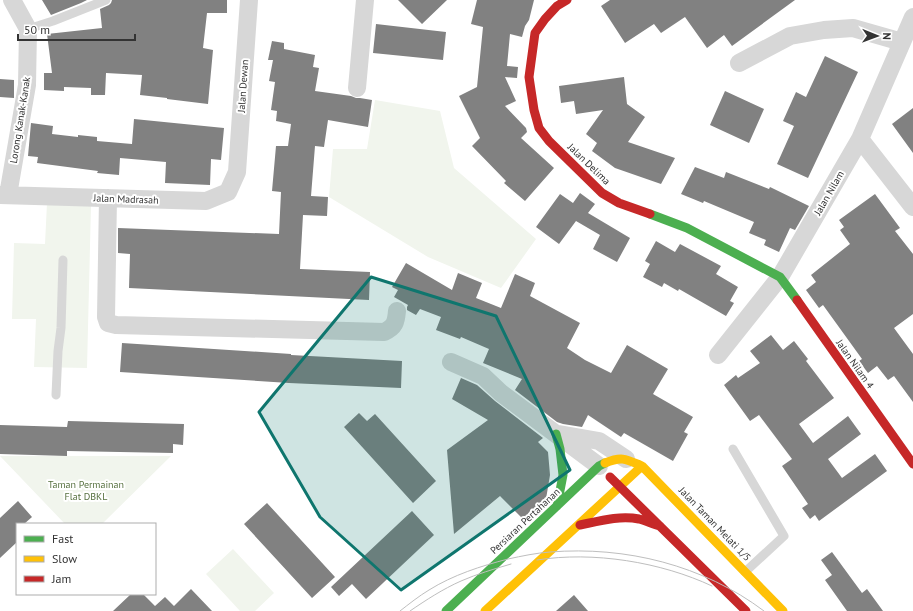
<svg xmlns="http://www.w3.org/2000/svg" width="913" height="611" viewBox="0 0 913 611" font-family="'PT Sans',sans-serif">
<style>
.green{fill:#f1f5ed}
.building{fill:#818181}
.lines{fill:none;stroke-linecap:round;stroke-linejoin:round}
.lane{stroke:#d7d7d7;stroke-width:9}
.street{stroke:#d7d7d7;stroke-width:18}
.fast{stroke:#4caf50;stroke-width:9}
.slow{stroke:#ffc107;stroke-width:9}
.jam{stroke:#c62828;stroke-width:9}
.tram{stroke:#bebebe;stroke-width:1}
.marked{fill:#0f766e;fill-opacity:0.2;stroke:#0f766e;stroke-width:3;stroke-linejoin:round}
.labels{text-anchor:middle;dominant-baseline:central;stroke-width:4;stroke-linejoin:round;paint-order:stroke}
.street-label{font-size:10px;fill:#333;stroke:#fff}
.park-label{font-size:10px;fill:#56703f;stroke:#fff}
</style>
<rect width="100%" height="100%" fill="#fff"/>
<path class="green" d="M375 100 440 111 454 168 536 239 501 288 428 257 329 197 333 149H367Z
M47 203 91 206 87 368 34 367 36 319H12L14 243 45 244Z
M0 456H171L102 524H65Z
M233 549 274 593 255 611H240L206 574Z"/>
<path class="building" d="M42 0H87L81 3 51 15Z
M112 0H227V13H207L203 48 213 50 208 104 167 99V98L140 95 142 75 106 73 105 95H91V88L64 87V91L44 90V73H52L47 34 102 28 100 9 109 5 111 3Z
M398 0H447L422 24Z
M477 0H534L529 20 525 26 522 37 510 34 507 66 518 67 517 78 505 77 516 101 505 106 526 128 527 132 521 138 554 168 525 201 504 183 506 181 472 146 480 138 459 96 477 87 483 27 471 24Z
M610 0H795L732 46 724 35 707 48 685 17 661 33 654 24 625 43 601 6Z
M376 24 446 32 443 60 373 53Z
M272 41 284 43V49L315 55 313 67 319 68 315 91 351 96 356 98H360L372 100 368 127 328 120 324 147 315 146 311 196 328 197 327 216 303 215 300 269 370 272 369 300 129 288 130 254 118 253V228L279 234 281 192 272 191 276 146H288L291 124 276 121 277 111 271 110 275 82 269 81 273 60H268Z
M825 56 858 72 808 178 777 164 794 126 783 121 796 92 806 97Z
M624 77 627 104 645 117 628 142 675 158 661 184 615 168 592 151 597 143 586 134 603 110 576 114 574 101 561 103 559 86Z
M0 79 14 80V98L0 97Z
M725 91 764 109 749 143 710 125Z
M913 108V153L892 124Z
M134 119 224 128 221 160 211 159 210 185 165 183 166 162 120 158 119 175 97 173 98 171 37 163 38 157 28 156 31 123 53 126 52 134 78 137V135L97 137V141L132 144Z
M695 167 724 178 726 172 769 189 770 187 809 206 795 230 790 228 779 252 764 245 766 240 749 233 754 222 704 201 703 203 681 194Z
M580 193 595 204 588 213 630 238 617 262 593 249 600 235 576 221 559 244 536 227 560 194 573 203Z
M875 194 900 228 895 231 913 254V314L894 328 913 354V402L894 376 888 380 877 366 868 373 859 361 862 359 823 305 819 308 806 290 816 282 811 275 850 244 840 230 844 227 839 220Z
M656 241 675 252 680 244 721 266 716 274 738 287 730 301 734 303 726 316 679 289 678 291 664 283 662 287 643 277 650 264 645 261Z
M406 263 452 290 458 273 482 283 476 298 501 308 515 274 535 283 530 296 580 323 567 348 585 360 611 373 627 345 668 369 653 394 693 417 684 432 688 434 673 461 624 433 621 437 588 415 582 427 563 424 557 422 515 390 522 379 483 363 489 349 461 337 460 339 436 330 441 317 420 309 416 315 407 310V307L408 305 394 297 398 290 392 287Z
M771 335 783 350 794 341 808 359 806 361 834 398 799 424 813 443 848 416 861 434 828 459 842 478 875 454 887 471 819 521 815 515 810 519 802 508 808 504 782 466 792 459 759 415 750 421 724 385 736 375 738 378 760 363 750 351Z
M122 343 291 354V355L402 361 401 388 289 383 120 372Z
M461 378 477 385 495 401 543 438 538 442 548 452 550 475 546 499 524 520 500 496 454 534 447 450 488 420 452 399Z
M359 413 367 421 375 414 436 481 413 503 344 427Z
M68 421 184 424 183 445 173 444V453L67 451V456L0 454V425L67 427Z
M18 501 32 517 24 524H17V542L0 558V518Z
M267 503 335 577 312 598 244 524Z
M412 511 434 535 366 599 352 584 339 596 331 587Z
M832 552 862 593 867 589 883 611H847L825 580 832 575 821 560Z
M191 589 212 611H113L131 594H143L155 606 165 597 174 606Z
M574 595 588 611H556Z"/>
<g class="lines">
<path class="lane" d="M28 29 53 21 106 0
M56 395 58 351 61 328 63 260
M733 449 784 536 745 572"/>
<path class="street" d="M739 63 790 36 824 30 853 28 902 42
M357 88 365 0
M860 139 913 207
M0 195 206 201 228 192 237 172 249 0
M8 195 27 85 28 29 12 0
M108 198 106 317 108 323 116 325 384 332C395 327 396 322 397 311
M718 355 780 277 860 139 913 17
M451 362 483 376 501 393 599 466
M559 434 599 441 626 459"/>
<path class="fast" d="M650 214 687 228 780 277 797 300
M556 434 560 449 563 475 557 506
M446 611 599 466 605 463"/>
<path class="slow" d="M605 463C622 456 626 459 642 466L783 611
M485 611 642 466"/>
<path class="jam" d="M567 0 557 6 545 19 535 33 529 77 534 110 539 128 549 141 602 193 619 203 650 214
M797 300 913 464
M610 477 746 611
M580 525C599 521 620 515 639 519 646 521 653 524 660 526"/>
<path class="tram" d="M537 560C593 551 661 562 712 586
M400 611C409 604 419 596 429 590 453 575 481 566 508 559 522 556 536 553 550 552 626 546 703 565 764 611
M410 611C426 600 443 589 461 581 477 574 494 569 511 564"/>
</g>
<path class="marked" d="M371 277 496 316 570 470 401 590 320 517 259 412Z"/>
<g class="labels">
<g class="street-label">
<text transform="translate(243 86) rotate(-86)">Jalan Dewan</text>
<text transform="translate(20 120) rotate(-81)">Lorong Kanak-Kanak</text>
<text transform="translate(589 164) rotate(44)">Jalan Delima</text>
<text transform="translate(829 193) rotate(-60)">Jalan Nilam</text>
<text transform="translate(126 199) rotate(2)">Jalan Madrasah</text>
<text transform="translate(855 364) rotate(55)">Jalan Nilam 4</text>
<text transform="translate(525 521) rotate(-43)">Persiaran Pertahanan</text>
<text transform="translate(715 524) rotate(46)">Jalan Taman Melati 1/5</text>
</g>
<g class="park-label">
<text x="86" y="484">Taman Permainan<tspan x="86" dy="12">Flat DBKL</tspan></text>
</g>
</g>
<rect x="16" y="523" width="140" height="72" fill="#ffffff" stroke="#adadad"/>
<rect x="24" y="536" width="20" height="6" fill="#4caf50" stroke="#adadad"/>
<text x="52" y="543" font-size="12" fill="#333333">Fast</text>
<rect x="24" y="556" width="20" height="6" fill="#ffc107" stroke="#adadad"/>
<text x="52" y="563" font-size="12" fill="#333333">Slow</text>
<rect x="24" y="576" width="20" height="6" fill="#c62828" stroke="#adadad"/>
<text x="52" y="583" font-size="12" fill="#333333">Jam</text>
<g transform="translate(877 36) rotate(91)" stroke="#ffffff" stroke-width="3" paint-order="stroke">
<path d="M0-3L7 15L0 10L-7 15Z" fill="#333333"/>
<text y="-6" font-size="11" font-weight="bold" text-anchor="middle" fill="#333333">N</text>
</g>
<path d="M18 34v6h117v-6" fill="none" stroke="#333333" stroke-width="2"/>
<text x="24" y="34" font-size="12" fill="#333333" stroke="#ffffff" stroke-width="3" paint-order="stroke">50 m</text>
</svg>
